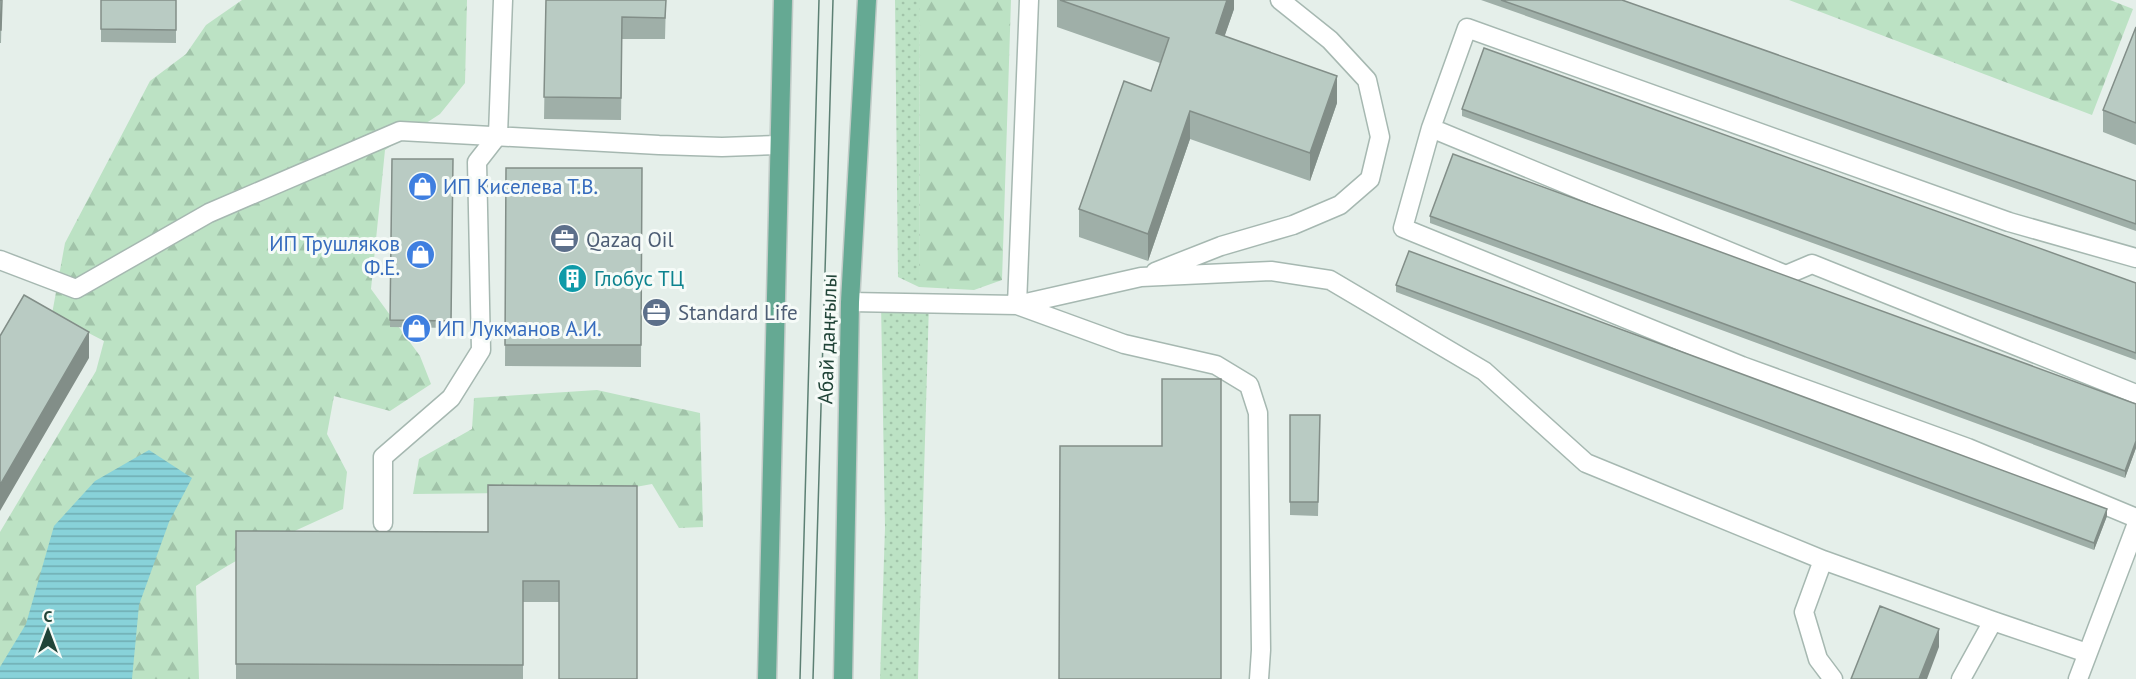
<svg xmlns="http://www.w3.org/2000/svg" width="2136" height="679" viewBox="0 0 2136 679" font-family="'PT Sans',sans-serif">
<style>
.grass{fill:url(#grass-dots)}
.forest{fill:url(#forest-firs)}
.water{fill:url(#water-rules)}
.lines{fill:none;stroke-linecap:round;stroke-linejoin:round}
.lane-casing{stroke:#a6b8b1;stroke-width:21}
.street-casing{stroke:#a6b8b1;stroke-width:21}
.primary-casing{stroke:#c1cbc7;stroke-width:21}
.lane{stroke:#fff;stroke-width:18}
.street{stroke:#fff;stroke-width:18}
.primary{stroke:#65a993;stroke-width:18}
.tram{stroke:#5c7f73;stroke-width:1.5}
.wall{fill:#9fafa8}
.shaded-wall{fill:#828e88}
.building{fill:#b9cbc3;stroke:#828e88;stroke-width:1.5}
.labels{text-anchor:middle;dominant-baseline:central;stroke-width:6;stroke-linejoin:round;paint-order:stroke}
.shop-label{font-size:21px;fill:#366cbe;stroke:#f6fbf8;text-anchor:start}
.service-label{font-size:21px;fill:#4e5e75;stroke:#f6fbf8;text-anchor:start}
.culture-label{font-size:21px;fill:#0d838f;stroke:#f6fbf8;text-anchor:start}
.street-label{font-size:21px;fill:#214438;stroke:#f6fbf8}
</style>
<defs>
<pattern id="grass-dots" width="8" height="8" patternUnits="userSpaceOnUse" patternTransform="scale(1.5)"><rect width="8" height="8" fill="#bce2c4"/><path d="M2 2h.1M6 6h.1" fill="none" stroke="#a1c3a9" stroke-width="1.8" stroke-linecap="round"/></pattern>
<pattern id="forest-firs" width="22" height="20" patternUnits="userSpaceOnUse" patternTransform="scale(1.5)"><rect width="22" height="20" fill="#bce2c4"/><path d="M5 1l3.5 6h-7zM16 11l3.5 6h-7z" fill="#a1c3a9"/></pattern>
<pattern id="water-rules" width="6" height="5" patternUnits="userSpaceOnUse" patternTransform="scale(1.5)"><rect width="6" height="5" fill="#88d2d9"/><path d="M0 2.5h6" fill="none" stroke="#6facb1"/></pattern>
</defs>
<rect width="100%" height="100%" fill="#e5efea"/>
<path class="grass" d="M895 0H920L919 287 898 277Z
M881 303H929L918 679H880L885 528Z"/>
<path class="forest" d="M242 0H467L465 83 440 114 385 150 371 289 420 356 431 384 390 411 334 396 327 434 347 472 343 509C292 532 242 554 196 586L199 679H0V532L96 371 104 341 52 314 65 243 150 81 186 54 206 25Z
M920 0H1011L1002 280 974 290 919 287Z
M1789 0H2110L2133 9 2092 115Z
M597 390 700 413 703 527 679 528 652 484 608 492 413 494 419 459 472 429 474 398Z"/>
<path class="water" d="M149 450 192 478 169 522 139 605 132 679H0V667L26 624 54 526 95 481Z"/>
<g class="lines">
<defs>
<path id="lane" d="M1029 0 1017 305 1124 344 1216 365 1249 385 1258 413 1261 650 1259 679
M1431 128 1403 228 1742 366 1968 448 2136 518
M2136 258 2009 222 1467 28 1431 128 1786 275 1812 264 2136 394
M1155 272 1221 246 1293 225 1340 205 1370 179 1380 137 1367 80 1330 40 1280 0
M850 302 1017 305 1141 277 1271 271 1330 280 1484 371 1586 463 1823 560 1993 621 2087 653
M383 523V457L451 398 481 350 477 162 498 135
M1823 560 1804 612 1818 659 1833 679
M1961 679 1993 621"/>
<path id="street" d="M498 135 503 0
M0 260 76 289 209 213 400 131 659 145 722 147 778 145
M2078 679 2136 526"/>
<path id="primary" d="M767 679 783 0
M843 679 850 302 867 0"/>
</defs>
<use href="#lane" class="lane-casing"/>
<use href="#street" class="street-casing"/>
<use href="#primary" class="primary-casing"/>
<use href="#lane" class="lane"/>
<use href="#street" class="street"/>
<use href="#primary" class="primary"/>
<path class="tram" d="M800 679 819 0
M813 679 833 0"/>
</g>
<path class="wall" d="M0 0H2L1 43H0Z
M101 0H176V43L101 42Z
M546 0H666L665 39H622L621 120 544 119Z
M1057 0H1234V9L1224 37 1337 103 1310 181 1190 139 1148 261 1079 237V209L1151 91 1160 63 1057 27Z
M1481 0H1622L2136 181V231Z
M2136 27V145L2103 132V110Z
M1462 109 2136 283V360L1462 116Z
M392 159H453L451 328 390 327Z
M506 168H642L641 367 505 366Z
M1430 216 2136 404V448L2125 478 1430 223Z
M1396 285 2107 516 2094 550 1396 292Z
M1290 415H1320L1318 516 1290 515Z
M488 485 637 679 559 602H523V679H236V531L488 532Z"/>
<path class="shaded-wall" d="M1227 0H1234V9L1216 61V33Z
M1337 76V103L1310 181V153Z
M1190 111V139L1148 261V234Z
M89 332V358L0 511V485Z
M2136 441V448L2125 478V471Z
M2107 509V516L2094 550V543Z
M1939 629V647L1927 679H1919Z"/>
<path class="building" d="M0 0H2L1 30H0Z
M101 0H176V30L101 29Z
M546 0H666L665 18 622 17 621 98 544 97Z
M1060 0H1227L1216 33 1337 76 1310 153 1190 111 1148 234 1079 209 1124 81 1151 91 1169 38Z
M1501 0H1622L2136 181V224Z
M2136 27V123L2103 110Z
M1484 48 2136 283V353L1462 109Z
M1453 154 2136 404V441L2125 471 1430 216Z
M392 159H453L451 321 390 320Z
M506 168H642L641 345H505Z
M1409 251 2107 509 2094 543 1396 285Z
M24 295 89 332 0 485V336Z
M1162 379H1221V679H1059L1060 446H1162Z
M1290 415H1320L1318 502H1290Z
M488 485 637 486V679H559V581H523V665L236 664V531L488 532Z
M1880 606 1939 629 1919 679H1851Z"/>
<defs>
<symbol id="shop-disc" viewBox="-11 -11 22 22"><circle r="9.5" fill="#3f7fe0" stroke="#f6fbf8"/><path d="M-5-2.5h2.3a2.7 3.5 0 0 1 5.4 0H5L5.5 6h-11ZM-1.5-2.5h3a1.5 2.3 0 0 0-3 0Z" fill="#fff"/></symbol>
<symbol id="office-disc" viewBox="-11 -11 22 22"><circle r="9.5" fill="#5c6f8a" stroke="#f6fbf8"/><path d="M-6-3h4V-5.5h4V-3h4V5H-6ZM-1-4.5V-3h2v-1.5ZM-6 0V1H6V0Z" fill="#fff"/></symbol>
<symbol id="building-disc" viewBox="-11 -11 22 22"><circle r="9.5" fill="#0f9aa8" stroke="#f6fbf8"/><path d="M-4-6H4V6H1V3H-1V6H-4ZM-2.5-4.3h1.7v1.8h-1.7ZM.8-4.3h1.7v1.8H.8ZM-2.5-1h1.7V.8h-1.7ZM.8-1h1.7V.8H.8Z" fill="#fff"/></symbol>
</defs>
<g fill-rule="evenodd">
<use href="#shop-disc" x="406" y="170" width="33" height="33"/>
<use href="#office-disc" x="548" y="222" width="33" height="33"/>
<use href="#shop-disc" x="404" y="238" width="33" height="33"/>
<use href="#building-disc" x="556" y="262" width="33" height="33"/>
<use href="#office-disc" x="640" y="296" width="33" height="33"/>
<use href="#shop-disc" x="400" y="312" width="33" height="33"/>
</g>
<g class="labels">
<g class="shop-label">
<text x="443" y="186">ИП Киселева Т.В.</text>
<text x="400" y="243" text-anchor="end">ИП Трушляков<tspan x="400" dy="24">Ф.Е.</tspan></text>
<text x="437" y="328">ИП Лукманов А.И.</text>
</g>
<g class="service-label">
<text x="586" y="239">Qazaq Oil</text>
<text x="678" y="312">Standard Life</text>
</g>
<g class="culture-label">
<text x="594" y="278">Глобус ТЦ</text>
</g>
<g class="street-label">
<text transform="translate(827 339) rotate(-88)">Абай даңғылы</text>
</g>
</g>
<g transform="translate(48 631)" stroke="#f6fbf8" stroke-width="4.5" paint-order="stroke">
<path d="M0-4.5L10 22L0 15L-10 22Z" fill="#214438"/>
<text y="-9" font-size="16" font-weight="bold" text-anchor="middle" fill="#214438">С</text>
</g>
</svg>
